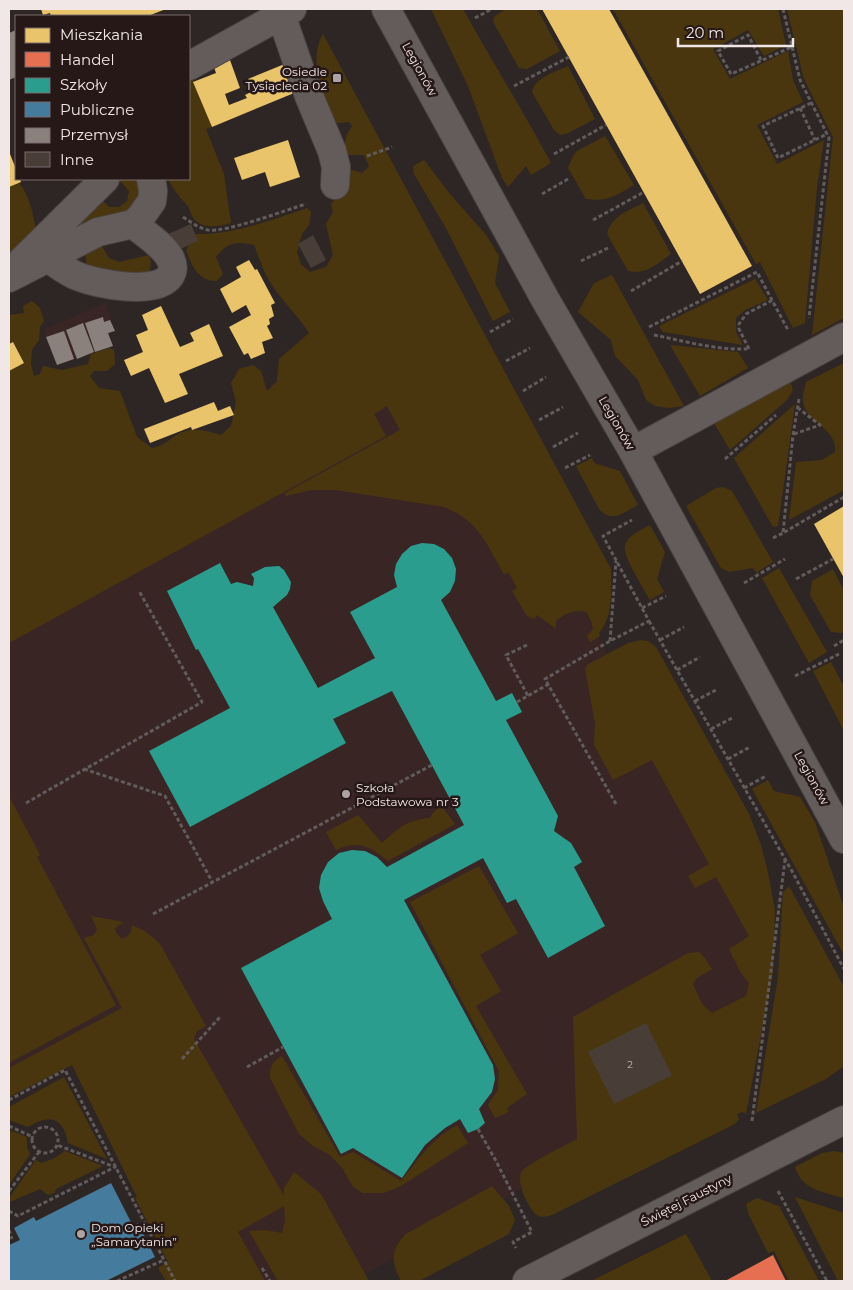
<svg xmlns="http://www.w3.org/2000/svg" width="853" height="1290" viewBox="0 0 853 1290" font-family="Montserrat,sans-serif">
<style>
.built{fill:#3a2525}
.green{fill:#4a360e}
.homes{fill:#e9c46a}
.shops{fill:#e76f51}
.schools{fill:#2a9d8f}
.public{fill:#457b9d}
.industry{fill:#8a817c}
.building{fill:#493d38}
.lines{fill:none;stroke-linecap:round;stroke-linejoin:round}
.street-casing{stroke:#4a4342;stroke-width:30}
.secondary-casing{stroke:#4a4342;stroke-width:30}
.path{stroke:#615b5b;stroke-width:3;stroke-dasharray:4 2.5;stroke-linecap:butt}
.street{stroke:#635c5b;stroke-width:28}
.secondary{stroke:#635c5b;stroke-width:28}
.poi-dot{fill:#ada3a3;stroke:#271818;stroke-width:2}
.labels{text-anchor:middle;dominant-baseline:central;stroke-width:5;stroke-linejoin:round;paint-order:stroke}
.number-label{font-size:10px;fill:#c8bcbb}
.street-label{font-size:12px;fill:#f2e7e7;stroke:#271818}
.poi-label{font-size:12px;fill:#f2e7e7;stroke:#271818;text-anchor:start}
</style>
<rect width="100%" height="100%" fill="#2e2625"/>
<path class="built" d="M106 303 115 331 109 333 113 346 57 365 44 329Z
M448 361 765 942 751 1003 584 1155 352 1281H194L71 1051 9 1071V598Z"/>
<path class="green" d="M431 9H463C492 61 523 111 551 163L531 175 526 166 508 187 502 178 468 86Z
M505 9H537L560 51 527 69 519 68 493 22 494 17Z
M613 9H778L786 45 764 56 748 30 713 49 730 79 788 51 793 80 803 102 757 125 777 164 824 140 817 187 805 323 793 328 760 262 756 264Z
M787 9H844V318L812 335 833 137 804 79Z
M323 34 611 569C611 591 614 615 599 633L600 636 590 642 587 636 593 629 591 621 586 612C573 609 566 613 556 621V629L537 615 534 619 527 616 512 591 517 588 509 573 504 574C486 543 479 521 444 507L336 490H311L286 496 285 493 400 430 387 406 374 414 386 436 9 643V371L24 363 13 342 9 343V315L24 313 23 306 32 301 40 308 44 321 40 327 39 340 32 350 31 364 34 376 40 374 43 366 62 370 88 364 91 354 109 348 114 350 115 364 107 371H94L90 376 99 388 120 391 137 437 152 448C167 446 172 435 185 431 196 427 210 432 221 435L231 426 236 402 231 383 239 369 253 365 261 371 267 391 277 381 279 359 309 333C297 314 281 300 270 282 263 271 259 257 254 245 237 241 227 242 216 257L223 274 217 281C198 281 192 266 186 250L195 234C233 235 271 220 307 208L311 212 309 225 302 234 297 252 301 264 310 272 326 267 333 255 326 224 333 212 331 204 338 195 349 169 362 173 369 166 364 155H349L344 149 346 136 352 126 349 122 339 123 329 121C323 94 308 60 323 34Z
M568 66 595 119 566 134 560 135 554 130 532 92C535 77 556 72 568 66Z
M191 75 212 127 206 129 224 174 231 223C219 227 200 230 192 216 190 212 190 208 187 205 179 197 173 189 168 179H189V76Z
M605 136 634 185C615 196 608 202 586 199L568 168 574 154 577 151Z
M424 160 450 194 486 235 499 256 495 283 510 312 493 321 446 228 414 174 413 166Z
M9 174C28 187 32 208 36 230L9 268Z
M112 179H139L141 190 138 200 130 211 69 232 100 191 104 202 109 207H119L127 201 129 191 122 183 111 180Z
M643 203 671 254C656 264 647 275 628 271L607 234C611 216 628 211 643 203Z
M104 240 102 246 109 258 119 262 149 255 151 263 150 270 144 275 91 273C80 253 87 250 104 240Z
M612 275 684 406 669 408 655 406 646 400 638 380 615 356 611 340 578 312 594 283Z
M755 279 768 300 745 310 736 318V332L743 345 663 332 659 326Z
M670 345 738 352 748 368 700 396Z
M844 363V490L789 520 796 462 822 460 835 452C838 428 805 423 803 401 802 395 805 388 806 382Z
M790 380 793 390 788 399 730 450 714 423Z
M795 404 778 526 773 527 734 458Z
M592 458 594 463 620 471 638 505C624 512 612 524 599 509L576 466Z
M723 487 732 491 773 562 756 573 753 568 729 572 721 568 686 506 716 488Z
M650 525 665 552 657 579 664 592 650 600C644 589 622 555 625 545 628 535 641 530 650 525Z
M779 568 827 652 809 663 762 578Z
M833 569 844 591V631L841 633 831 632 810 595 812 581Z
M641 640 648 641 656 647 749 814 761 845 767 868 775 910 773 972 746 1114 743 1112 737 1114 739 1119 735 1124 554 1214C549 1216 543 1218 539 1216 529 1212 515 1180 522 1171 531 1162 564 1146 577 1139L573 1017 688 953 699 952 705 958 712 969 697 978 693 984 702 1004 712 1013 746 996 749 983 741 973 729 949 749 936 716 877 695 888 688 876 709 864 652 760 613 780 594 745 595 723 585 669 587 665 628 643Z
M831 662 844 687V731L813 671Z
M768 780 774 791 800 797 815 822 844 908V955L752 789Z
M9 796 40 855 37 857 116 1005 9 1063Z
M441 805 455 824 388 861C370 846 358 840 336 850L326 832 358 815 382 843C401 826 405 821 430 818L432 814Z
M479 866 518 933 480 955 501 991 476 1006 527 1094 507 1108 509 1112 495 1118 488 1105 498 1090 499 1071 410 902Z
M789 886 844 987V1066L826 1079 756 1113 778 977 783 893Z
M91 916 124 922 115 928 116 933 122 939C130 936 131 933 132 925L145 931 160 944 206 1026 197 1031 194 1039 284 1196V1188L294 1172 321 1194 369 1281H278L249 1231 265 1230 282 1233 285 1221 284 1206 238 1232 265 1281H166L158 1268 168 1262 135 1198 137 1197 72 1065 9 1097V1068L122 1008 84 938 94 935 97 929Z
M282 1056 340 1157 353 1152 401 1181C421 1157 429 1141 457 1125L468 1143 401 1186 384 1193H363L353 1187 343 1169 330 1155 313 1146 299 1134 270 1078C269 1068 273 1061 282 1056Z
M64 1077 107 1159 68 1143C63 1116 49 1114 28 1127L9 1120V1107Z
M9 1130 27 1137V1147L30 1154 9 1185Z
M65 1151 103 1166 56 1189 54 1193 48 1195 40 1189 10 1202 9 1201V1198L36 1160 41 1163 53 1159Z
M834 1151 844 1153V1198C823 1192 802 1190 795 1167L822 1153Z
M492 1186 509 1206 515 1220 509 1234 419 1281H401C391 1261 390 1250 406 1234Z
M795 1197 844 1213V1281H838Z
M757 1198 779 1206 819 1281H789L774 1251 768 1253 749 1215 746 1204Z
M686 1234 712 1281H591Z"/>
<path class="homes" d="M41 9H166L148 16H51L50 13 43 15Z
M542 9H609L752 266 700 294Z
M230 60 240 88 225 94 229 105 247 98 245 95 253 91 248 79 287 63 299 91 212 127 193 82 216 73 214 67Z
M288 140 300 177 270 187 265 172 242 180 234 158Z
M9 154H10L16 169V179H20L21 182 9 187Z
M249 260 255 270 257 269 275 303 271 305 274 316 269 319 270 324 267 326 273 338 262 342 265 353 251 359 248 353 244 355 229 327 251 315 246 305 232 313 220 289 241 277 236 267Z
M161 306 180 347 194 341 190 333 209 324 223 356 179 374 188 394 165 403 149 368 131 376 124 360 143 352 136 335 148 330 142 315Z
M13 342 24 363 9 371V344Z
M214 402 218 411 230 406 234 415 192 430 191 427 150 443 144 429Z
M844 506V578L814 524Z"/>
<path class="shops" d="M773 1255 786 1281H725Z"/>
<path class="schools" d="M422 543 434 544 444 549 452 558 456 569 455 581 450 592 441 600 496 701 512 693 522 712 506 720 558 816 554 831 571 843 582 862 574 867 605 926 548 958 516 899 507 903 483 858 404 900 493 1065 495 1079 492 1092 479 1109 485 1123 478 1129 468 1133 460 1119 445 1128 425 1145 402 1178 353 1148 341 1154 241 968 332 919 323 901 319 888 321 875 328 862 339 853 352 850 365 851 377 857 387 867 464 825 392 691 333 719 346 743 190 827 149 751 230 708 198 649 196 650 167 591 220 563 231 584 237 582 253 586 254 578 251 574 265 567 279 566 284 570 291 582 290 589 287 595 273 607 318 688 375 658 350 612 397 587 394 575 396 564 402 554 411 546Z"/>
<path class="public" d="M111 1183 133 1226 138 1223 155 1257 106 1281H9V1245L20 1240 14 1228 34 1217 36 1221Z"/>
<path class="industry" d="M16 30V77L9 80V33Z
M103 317 104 322 110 320 115 331 108 333 113 346 95 352 85 323Z
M83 323 94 352 77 359 66 330Z
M64 331 74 359 57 365 46 337Z"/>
<path class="building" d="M191 224 198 241 176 251 168 234Z
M313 235 326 260 311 268 298 244Z
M646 1023 672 1075 614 1104 588 1052Z"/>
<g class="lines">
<defs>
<path id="street" d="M279 9 309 96 332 151 336 167 335 185
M189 66 292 9
M48 258C57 264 67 272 77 276 97 284 156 296 170 276 174 270 173 264 170 258 162 244 145 234 133 224
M21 262 105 179
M9 278 98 232 133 224 140 218 152 201 153 191 151 179
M633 451 844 337
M527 1281 844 1120"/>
<path id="secondary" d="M386 9 545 299 633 451 844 839"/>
</defs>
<use href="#street" class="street-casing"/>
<use href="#secondary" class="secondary-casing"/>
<path class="path" d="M783 9 800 80 829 138 809 318
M475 18 492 9
M761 60 748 35 718 51 731 74 792 47
M514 86 569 57
M811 103 763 126 778 158 827 134
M800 108 815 140
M554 154 606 125
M367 156 392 147
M542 194 568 179
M183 217C191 222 198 228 208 230 225 233 286 210 306 204
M593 220 644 192
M581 261 608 248
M631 291 682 261
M649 327 757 272 788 330
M490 332 513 319
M654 335C684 341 715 350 747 349
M749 349 739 329V324L746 314 773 300
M506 361 530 348
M523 391 546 377
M799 399 793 435 783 533 844 497
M539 420 563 407
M794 434 820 425 798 408
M553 447 578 433
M725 459 776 415
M565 468 590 455
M773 538 783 533
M796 579 833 559
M744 583 785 559
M642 608 666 596
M649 621 793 873 844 969
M660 640 684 627
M610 641 616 561
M527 645 506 655 528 696
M834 646 844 640
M677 670 700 657
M795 676 839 654
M695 701 718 689
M517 702 549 684
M711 729 734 717
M728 759 750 747
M84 769 165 796 213 883
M744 788 766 776
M26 803 202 702 139 591
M616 804 545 679 610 641 649 621 603 536 632 520
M153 914 432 765
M182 1059 221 1016
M247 1067 283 1047
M9 1100 65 1070 175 1281
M752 1121 785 860
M9 1126 33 1137
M32 1140a13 13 0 1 1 26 0a13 13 0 1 1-26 0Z
M478 1129 496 1161 532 1232 513 1242 516 1248
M9 1191 39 1152
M778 1191 827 1281
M9 1211 18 1216 115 1167 57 1145
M9 1230 12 1239
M262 1268 270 1281
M117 1281 164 1260"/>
<use href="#street" class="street"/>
<use href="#secondary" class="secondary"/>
</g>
<g class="poi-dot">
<rect x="332" y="73" width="10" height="10" rx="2.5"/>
<circle cx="346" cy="794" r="5"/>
<circle cx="81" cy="1234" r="5"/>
</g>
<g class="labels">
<g class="number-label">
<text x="630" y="1064">2</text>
</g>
<g class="street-label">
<text transform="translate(420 69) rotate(61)">Legionów</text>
<text transform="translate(617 423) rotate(60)">Legionów</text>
<text transform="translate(812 778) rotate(61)">Legionów</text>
<text transform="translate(686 1200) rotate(-27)">Świętej Faustyny</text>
</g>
<g class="poi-label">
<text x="327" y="71" text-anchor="end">Osiedle<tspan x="327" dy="14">Tysiąclecia 02</tspan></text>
<text x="356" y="787">Szkoła<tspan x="356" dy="14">Podstawowa nr 3</tspan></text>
<text x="91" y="1227">Dom Opieki<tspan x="91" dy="14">„Samarytanin”</tspan></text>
</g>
</g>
<rect width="853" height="1290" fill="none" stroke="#f2e7e7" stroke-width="20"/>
<rect x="15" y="15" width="175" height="165" fill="#271818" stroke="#786b6b"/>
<rect x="25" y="28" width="25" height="15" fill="#e9c46a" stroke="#786b6b"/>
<text x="60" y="40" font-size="15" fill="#f2e7e7">Mieszkania</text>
<rect x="25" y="52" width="25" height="15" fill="#e76f51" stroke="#786b6b"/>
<text x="60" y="65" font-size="15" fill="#f2e7e7">Handel</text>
<rect x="25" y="78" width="25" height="15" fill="#2a9d8f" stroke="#786b6b"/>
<text x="60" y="90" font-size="15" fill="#f2e7e7">Szkoły</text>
<rect x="25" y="102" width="25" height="15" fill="#457b9d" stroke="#786b6b"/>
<text x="60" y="115" font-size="15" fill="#f2e7e7">Publiczne</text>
<rect x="25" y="128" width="25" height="15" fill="#8a817c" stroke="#786b6b"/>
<text x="60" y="140" font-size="15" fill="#f2e7e7">Przemysł</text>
<rect x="25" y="152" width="25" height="15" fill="#493d38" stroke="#786b6b"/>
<text x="60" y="165" font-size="15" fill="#f2e7e7">Inne</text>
<path d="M678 38v8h115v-8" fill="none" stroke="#f2e7e7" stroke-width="2.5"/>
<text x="686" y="38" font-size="15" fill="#f2e7e7" stroke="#271818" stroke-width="4" paint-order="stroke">20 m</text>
</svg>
